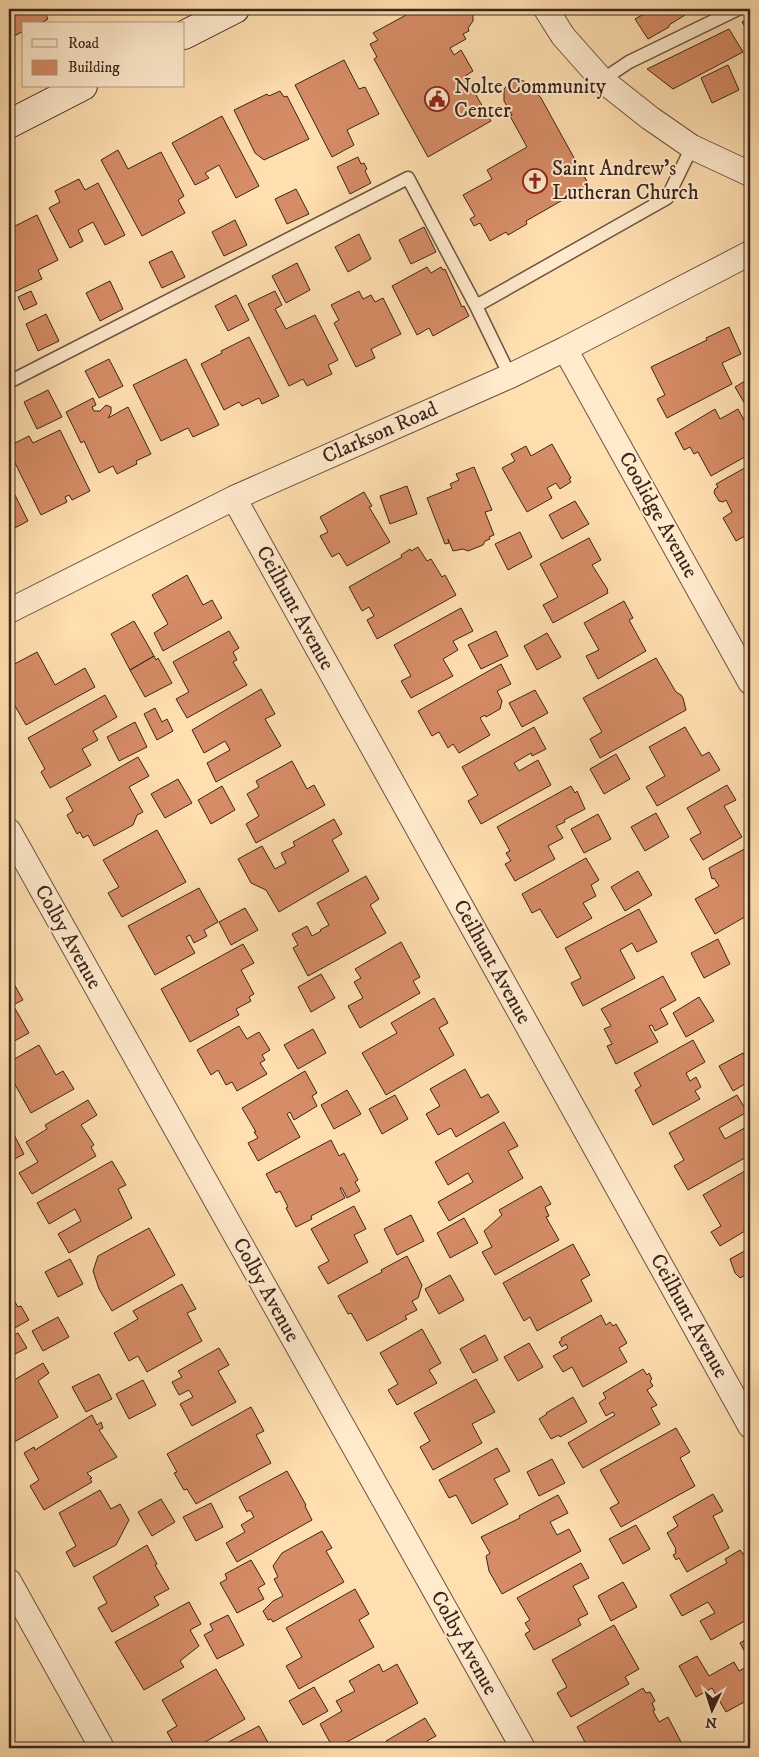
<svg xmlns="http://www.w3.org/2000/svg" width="759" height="1757" viewBox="0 0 759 1757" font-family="'IM FELL DW Pica',serif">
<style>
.building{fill:#d68c66;stroke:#3c251c}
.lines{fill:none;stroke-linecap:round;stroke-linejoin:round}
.lane-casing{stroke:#6d5341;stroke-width:15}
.street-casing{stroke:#6d5341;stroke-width:26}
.secondary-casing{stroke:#3c251c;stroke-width:30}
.lane{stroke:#ffeacc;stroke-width:12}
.street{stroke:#ffeacc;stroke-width:24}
.secondary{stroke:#ffeacc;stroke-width:28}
.labels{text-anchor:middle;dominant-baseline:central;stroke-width:4;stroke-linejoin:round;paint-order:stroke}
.poi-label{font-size:21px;fill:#3c251c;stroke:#ffeacc;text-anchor:start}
.street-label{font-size:21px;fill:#3c251c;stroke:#ffeacc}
</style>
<rect width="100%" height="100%" fill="#ffdeb0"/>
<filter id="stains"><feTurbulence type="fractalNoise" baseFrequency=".004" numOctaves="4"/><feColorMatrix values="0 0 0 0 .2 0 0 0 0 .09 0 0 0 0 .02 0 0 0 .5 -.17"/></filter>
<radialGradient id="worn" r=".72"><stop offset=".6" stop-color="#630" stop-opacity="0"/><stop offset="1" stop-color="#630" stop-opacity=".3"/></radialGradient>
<path class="building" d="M9 9H43L48 19 39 24H24V31L10 38 9 35Z
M417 9H473V21L468 28 469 31 463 34 466 39 450 48 454 55 461 50 473 71 465 76 491 121 428 157 374 59 377 57 370 44 378 40 373 33Z
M653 9H685L682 11 685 15 669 25V27L648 39 635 19Z
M750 18V35L742 22Z
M729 29 743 52 673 89 647 69Z
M344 60 359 89 365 87 379 114 347 130 354 145 332 157 295 85Z
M728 65 739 90 712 103 701 78Z
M516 79 527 82 541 98 589 185 526 221 527 224 508 235 506 232 490 241 480 223 474 226 470 219 475 216 463 195 492 179 487 170 527 147 510 116 512 115 504 101V89L511 81Z
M280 91 284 97 287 96 309 139 264 160 255 153 234 110 267 94 269 96Z
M222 116 259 186 236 198 219 165 205 173 209 178 195 185 172 143Z
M118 150 128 169 161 152 184 196 178 200 185 213 142 236 101 160Z
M358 157 361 164 364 163 367 169 365 171 371 183 350 194 337 167Z
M79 179 85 190 98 183 125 235 105 245 93 222 78 230 83 241 70 248 49 208 60 202 55 191Z
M296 189 309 214 287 224 275 199Z
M37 215 58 260 38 270 42 279 14 292 9 282V229Z
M235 220 247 245 224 256 212 232Z
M424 227 436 252 411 264 399 240Z
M359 234 371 259 348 272 335 247Z
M172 251 185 277 162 288 149 262Z
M297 263 310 290 286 303 272 276Z
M427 267 431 273 441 267 443 270 445 269 462 307 464 306 469 316 433 336 429 328 417 335 392 286Z
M110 281 123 309 100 321 86 293Z
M31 291 37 304 24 310 18 297Z
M275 291 282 305 275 309 286 329 315 315 338 360 328 365 332 374 307 386 303 379 289 386 248 304Z
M359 291 363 299 371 295 375 302 383 298 401 334 371 349 375 358 356 367 334 323 339 320 331 305Z
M236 295 249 320 228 331 215 306Z
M46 314 59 341 38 351 26 324Z
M729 327 741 354 722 363 732 384 667 418 657 399 665 395 651 367 707 340 706 338Z
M249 337 279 396 262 404 259 398 242 406 239 402 224 410 201 364 222 353 221 351Z
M109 359 123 386 99 398 85 371Z
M186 359 219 425 193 437 188 428 161 441 133 385Z
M750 378V411H749L735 387Z
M48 390 62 417 37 429 24 402Z
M93 398 96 405 92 407 94 411H100L106 405 111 407V413L108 418 128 407 151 454 136 461 137 464 117 474 113 466 99 473 84 441 81 443 66 412Z
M715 409 720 419 738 409 745 422 750 419V454L711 476 698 452 694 454 690 447 684 450 675 433Z
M60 430 90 491 72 500 69 495 65 497 67 502 41 515 9 451V446L29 436 33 443Z
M552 444 571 478 569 479 571 482 560 489 556 483 547 488 552 498 527 512 502 468 515 461 511 454 526 446 531 456Z
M750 465V533L736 541 723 518 732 512 726 500 723 502 719 501 714 493 715 489 718 487 716 484Z
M474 467 492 510 485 512 494 535 489 537 490 539 485 541 483 545 468 551 463 549 453 551 448 539 449 543 445 544 427 498 452 488 450 484 459 480 456 474Z
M9 483 28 521 9 531Z
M407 486 417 514 390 524 380 496Z
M364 492 372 506 369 507 390 542 347 566 339 553 332 557 320 536 328 532 320 517Z
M575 501 589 524 562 539 549 515Z
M520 532 532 557 508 570 495 544Z
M589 538 601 560 592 565 608 590 607 591 608 593 553 623 543 605 558 597 540 564Z
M418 547 427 561 431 559 442 577 445 575 456 595 377 639 367 620 374 616 369 607 362 611 349 587 402 557 401 555 410 549 411 551Z
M187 575 203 605 212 600 222 618 163 651 154 633 168 624 152 595Z
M624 601 633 618 629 620 646 651 598 679 586 656 599 650 584 623Z
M461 608 473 631 453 641 458 650 443 659 453 676 411 698 401 681 411 676 394 645Z
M134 621 154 656 130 670 111 634Z
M229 631 239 648 233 652 237 660 233 662 247 685 187 718 176 699 189 692 173 662Z
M496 631 508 656 481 669 468 645Z
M547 633 561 657 537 670 524 646Z
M37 652 55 685 85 668 95 687 26 725 11 699 9 700V667Z
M154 656 156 660 158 658 172 683 145 697 130 670Z
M656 658 676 692 681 695 683 698 686 710 600 758 590 739 602 732 583 698Z
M501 664 511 684 497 691 502 701 500 709 486 717 485 715 480 718 490 735 459 753 453 744 448 748 439 732 432 736 418 711Z
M261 689 275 714 265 719 281 746 216 782 207 763 230 750 225 741 204 753 192 730Z
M535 690 548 713 522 727 509 703Z
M105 695 117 717 93 731 98 740 82 749 91 765 50 788 41 772 45 769 28 738Z
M155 708 162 722 167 719 173 731 157 740 144 714Z
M135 722 147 747 119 761 107 737Z
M534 727 546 749 532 756 531 753 514 763 519 771 538 760 551 785 481 824 468 801 478 795 462 767Z
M685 727 702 756 709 752 720 770 657 806 646 787 665 776 649 747Z
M616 754 630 779 604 794 590 769Z
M138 757 149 776 129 787 143 812 137 815 133 825 94 846 88 835 83 838 80 832 77 834 67 815 73 811 66 798Z
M292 761 307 789 314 785 325 805 256 843 246 824 259 816 247 794 259 787 256 781Z
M178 779 192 803 165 818 151 794Z
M727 785 736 800 724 806 742 837 703 860 690 839 701 833 687 808Z
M222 786 235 810 211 824 198 800Z
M571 786 575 793 577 791 585 809 564 820 565 822 556 826 563 838 548 846 555 859 515 881 505 864 511 861 506 853 510 851 497 827Z
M656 813 669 837 645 851 631 827Z
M598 814 611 839 584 853 571 829Z
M334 819 342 834 332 840 349 871 279 912 266 890 251 883 238 859 262 846 275 869 286 863 281 853 295 846 293 842Z
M157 830 186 882 122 917 108 893 119 887 103 860Z
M750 846V914L715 934 695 899 719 886 714 878 712 879 709 868Z
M586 858 599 880 591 885 596 896 583 903 592 918 557 938 540 909 532 913 522 894Z
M638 871 652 895 625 911 611 887Z
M366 876 379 899 370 905 386 933 308 976 293 948 298 945 292 934 307 926 312 936 321 931 320 930 329 925 317 903Z
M199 888 218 922 204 930 207 936 194 943 190 935 186 937 195 953 155 975 128 926Z
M245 908 258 930 231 945 219 922Z
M639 909 657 942 637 952 632 943 620 950 635 978 583 1006 571 983 581 978 565 948Z
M718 939 730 964 704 978 691 953Z
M401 942 420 977 413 981 420 993 360 1028 348 1006 363 998 354 982 361 978 355 969Z
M243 944 254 963 241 970 254 994 249 997 251 1001 236 1009 239 1015 190 1042 161 989Z
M321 974 335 998 311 1012 298 987Z
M9 975 23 1000 13 1005 29 1033 9 1044Z
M663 976 676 1000 660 1009 668 1024 655 1031 652 1025 649 1026 658 1042 616 1064 607 1046 612 1044 604 1029 611 1026 601 1009Z
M699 997 714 1021 686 1037 673 1013Z
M434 998 448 1023 439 1028 454 1055 386 1095 362 1053 397 1033 391 1023Z
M239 1026 247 1039 259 1032 270 1050 262 1055 265 1060 260 1063 267 1074 237 1091 232 1082 226 1085 218 1070 211 1075 197 1050Z
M313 1029 326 1053 298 1069 284 1045Z
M693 1040 705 1062 686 1073 690 1081 696 1077 701 1087 695 1091 700 1099 653 1125 635 1090 641 1086 634 1073Z
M39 1045 56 1075 63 1071 74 1089 31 1113 9 1074V1062Z
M743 1053 750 1065V1081L733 1091 719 1066Z
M465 1069 481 1098 488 1094 499 1112 456 1137 451 1128 438 1135 426 1114 440 1106 430 1089Z
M305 1071 317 1093 312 1096 317 1106 294 1120 290 1112 287 1114 300 1137 258 1161 248 1143 258 1138 254 1132H256L242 1108Z
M347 1090 361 1114 334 1129 321 1105Z
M395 1095 408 1119 382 1134 369 1109Z
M737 1095 747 1112 719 1128 725 1139 748 1126 750 1130V1155L688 1190 674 1166 684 1160 669 1133Z
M88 1100 97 1115 81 1125 94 1145 91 1147 96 1156 32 1194 19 1173 38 1162 26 1142 47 1129 45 1125Z
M504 1122 518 1146 508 1151 523 1178 449 1221 438 1202 473 1182 468 1173 448 1185 435 1162Z
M11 1129 24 1154 9 1162V1130Z
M331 1140 339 1156 344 1153 358 1180 355 1182 360 1191 347 1198 342 1188H340L345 1198 311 1216 312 1219 296 1227 286 1208 288 1207 280 1191 276 1193 266 1174Z
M112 1161 126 1185 118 1189 132 1218 69 1253 58 1234 81 1221 75 1209 49 1224 37 1203Z
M750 1168V1196L745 1199 750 1208V1228L720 1246 711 1232 721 1226 703 1195Z
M541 1186 551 1204 545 1207 549 1216 546 1217 559 1240 495 1275 482 1252 492 1247 484 1231 502 1215 499 1210Z
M354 1206 366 1229 354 1235 368 1262 328 1284 318 1267 329 1261 311 1229Z
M411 1215 424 1241 397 1255 384 1229Z
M464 1218 478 1243 450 1258 437 1233Z
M149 1228 175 1275 112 1311 99 1289 93 1271 98 1256Z
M573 1244 590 1275 581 1280 592 1301 537 1331 530 1317 524 1321 503 1283Z
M750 1248V1280L747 1274 740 1278 735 1273 730 1259Z
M407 1256 422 1285 418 1298 412 1301 417 1310 405 1316 407 1319 367 1341 351 1313 348 1314 338 1296 382 1272 381 1270Z
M70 1259 83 1284 58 1297 45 1272Z
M450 1275 464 1300 439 1314 425 1289Z
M182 1284 196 1309 187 1313 202 1341 147 1372 138 1356 129 1361 114 1333 138 1319 133 1311Z
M12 1297 18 1307 21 1306 29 1320 13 1329 11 1326 9 1327V1299Z
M601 1315 606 1325 610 1322 613 1326 616 1324 627 1343 619 1348 627 1362 583 1387 572 1367 563 1372 553 1356 568 1348 566 1344 562 1347 559 1342 562 1340 561 1338Z
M58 1317 69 1337 43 1351 32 1331Z
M9 1328 13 1335 18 1333 27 1348 13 1355 15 1359 9 1362Z
M422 1329 441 1363 429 1370 437 1383 397 1405 388 1390 398 1384 380 1353Z
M485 1335 498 1360 473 1373 460 1349Z
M529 1343 543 1367 518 1381 504 1357Z
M219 1348 229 1365 218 1371 236 1402 192 1426 180 1404 193 1397 189 1390 179 1395 172 1382 182 1377 178 1371Z
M43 1363 49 1373 38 1381 58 1417 9 1445V1383Z
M643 1369 647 1375 649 1373 652 1379 650 1381 653 1386 647 1390 657 1405 651 1408 660 1424 583 1468 568 1443 615 1415 613 1412 606 1416 599 1403 606 1398 603 1393Z
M99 1374 112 1399 86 1412 72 1387Z
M476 1379 495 1412 472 1424 482 1443 433 1470 420 1447 430 1441 414 1413Z
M143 1380 156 1405 129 1419 116 1394Z
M573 1397 587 1422 560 1437 559 1435 551 1439 539 1419 547 1414 546 1413Z
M251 1407 264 1431 256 1435 271 1463 196 1504 187 1489 184 1490 174 1473 177 1472 167 1454Z
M92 1415 97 1425 101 1422 103 1428 99 1430 117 1457 87 1473 92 1478 90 1479 92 1482 44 1510 30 1486 39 1480 24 1453 34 1447 35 1450Z
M676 1428 690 1452 680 1458 695 1486 621 1527 610 1508 619 1503 600 1470Z
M497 1448 510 1471 494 1479 508 1504 472 1524 456 1495 449 1498 439 1480Z
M552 1459 565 1483 539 1496 527 1472Z
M287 1471 306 1505 305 1506 312 1520 237 1562 226 1543 245 1532 241 1525 254 1517 250 1510 247 1512 239 1497Z
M100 1490 111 1509 120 1504 129 1520 116 1545 74 1567 66 1552 76 1546 59 1513Z
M713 1494 723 1511 713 1516 729 1548 687 1572 679 1558 676 1560 673 1555 676 1553 675 1550 676 1549 667 1533 678 1526 673 1517Z
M558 1495 568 1513 550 1522 557 1535 569 1529 581 1551 502 1594 489 1571 486 1556 490 1553 481 1537 520 1518 519 1516Z
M161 1499 175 1522 152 1536 138 1512Z
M211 1503 223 1527 196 1541 183 1517Z
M636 1525 650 1549 623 1564 609 1539Z
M322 1531 332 1548 326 1551 344 1582 273 1622 271 1619 268 1620 263 1611 273 1601 283 1596 274 1579 278 1577 273 1566 282 1553Z
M147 1545 157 1564 155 1565 169 1589 154 1597 159 1605 112 1632 98 1608 107 1603 93 1577Z
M740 1550 743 1554 746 1553 750 1560V1618L711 1640 700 1621 715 1613 708 1602 682 1616 670 1595 727 1563 725 1559Z
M251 1560 265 1584 258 1588 264 1599 237 1613 220 1583 227 1579 225 1574Z
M581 1563 589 1578 573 1586 588 1614 578 1619 581 1625 534 1650 525 1634 530 1631 525 1623 530 1620 517 1598Z
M623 1582 637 1607 611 1621 598 1596Z
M355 1589 369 1614 359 1620 374 1647 299 1689 286 1666 302 1657 286 1628Z
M189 1602 201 1624 190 1630 199 1646 180 1661 184 1667 144 1690 115 1642Z
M228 1615 244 1645 217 1659 204 1635 213 1630 210 1624Z
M614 1625 639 1669 625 1677 629 1684 571 1717 557 1693 567 1687 552 1660Z
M750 1637V1661L740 1643Z
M697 1656 709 1676 734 1662 739 1671 750 1665V1708L746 1701 726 1712 712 1688 696 1697 679 1666Z
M379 1664 383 1672 397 1664 418 1703 336 1748H333L320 1724 342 1711 336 1701 355 1691 349 1681Z
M216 1669 245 1719 195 1748H176L167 1732 177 1726 162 1700Z
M314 1687 328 1711 303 1725 289 1701Z
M643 1688 646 1693 650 1692 655 1701 652 1703 655 1710 653 1711 659 1722 668 1717 681 1742 670 1748H588L577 1727Z
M425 1718 436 1736 427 1741 431 1748H390L386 1741Z
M259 1726 271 1748H217Z"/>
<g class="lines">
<defs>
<path id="lane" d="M602 80 629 62 738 9
M476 306 667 198 692 147
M9 382 408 178 476 306 510 376"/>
<path id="street" d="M546 9 563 36 602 80 650 118 692 147 750 174
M565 349 750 682
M234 498 750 1426
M9 611 234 498 510 376 565 349 750 253
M9 831 523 1748
M9 1581 102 1748"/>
<path id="secondary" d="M184 35 235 9
M9 124 83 86"/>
</defs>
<use href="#lane" class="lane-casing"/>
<use href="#street" class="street-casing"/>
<use href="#secondary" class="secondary-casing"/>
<use href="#lane" class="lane"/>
<use href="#street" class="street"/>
<use href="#secondary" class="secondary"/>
</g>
<defs>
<symbol id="civic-ring" viewBox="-11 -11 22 22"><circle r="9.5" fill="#ffeacc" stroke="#8f2418" stroke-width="1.5"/><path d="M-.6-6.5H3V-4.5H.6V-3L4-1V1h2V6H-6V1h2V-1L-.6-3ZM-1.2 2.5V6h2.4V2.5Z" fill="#8f2418"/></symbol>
<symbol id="church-ring" viewBox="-11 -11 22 22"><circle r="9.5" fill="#ffeacc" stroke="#8f2418" stroke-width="1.5"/><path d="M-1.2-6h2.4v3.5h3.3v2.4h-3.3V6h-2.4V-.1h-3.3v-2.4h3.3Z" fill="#8f2418"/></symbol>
</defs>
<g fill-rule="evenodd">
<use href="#civic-ring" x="423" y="85" width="28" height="28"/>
<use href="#church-ring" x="521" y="167" width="28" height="28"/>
</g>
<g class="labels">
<g class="poi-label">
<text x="454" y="87">Nolte Community<tspan x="454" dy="24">Center</tspan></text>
<text x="552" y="169">Saint Andrew's<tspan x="552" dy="24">Lutheran Church</tspan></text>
</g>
<g class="street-label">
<text transform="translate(380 433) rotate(-24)">Clarkson Road</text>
<text transform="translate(658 515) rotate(61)">Coolidge Avenue</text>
<text transform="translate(295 608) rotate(61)">Ceilhunt Avenue</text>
<text transform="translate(68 937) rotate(61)">Colby Avenue</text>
<text transform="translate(492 962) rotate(61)">Ceilhunt Avenue</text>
<text transform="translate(266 1290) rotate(61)">Colby Avenue</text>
<text transform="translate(689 1316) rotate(61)">Ceilhunt Avenue</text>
<text transform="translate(464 1643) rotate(61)">Colby Avenue</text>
</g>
</g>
<rect width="759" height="1757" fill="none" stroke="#ffdeb0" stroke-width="30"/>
<rect x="10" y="10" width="739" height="1737" fill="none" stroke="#3c251c" stroke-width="2.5"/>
<rect x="15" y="15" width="729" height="1727" fill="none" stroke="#3c251c"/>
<rect x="22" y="22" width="162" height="65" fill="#ffeacc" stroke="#b19b86"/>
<rect x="32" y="39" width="25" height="8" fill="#ffeacc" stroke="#b19b86"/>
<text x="68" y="48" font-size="15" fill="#3c251c">Road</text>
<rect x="32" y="60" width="25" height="15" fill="#d68c66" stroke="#b19b86"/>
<text x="68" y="72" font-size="15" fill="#3c251c">Building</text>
<g transform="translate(712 1710) rotate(184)" stroke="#ffeacc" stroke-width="4" paint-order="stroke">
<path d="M0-4L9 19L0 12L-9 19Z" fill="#3c251c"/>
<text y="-8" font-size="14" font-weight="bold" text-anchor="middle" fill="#3c251c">N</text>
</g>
<rect width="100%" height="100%" filter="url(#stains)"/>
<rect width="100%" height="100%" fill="url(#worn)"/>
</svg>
